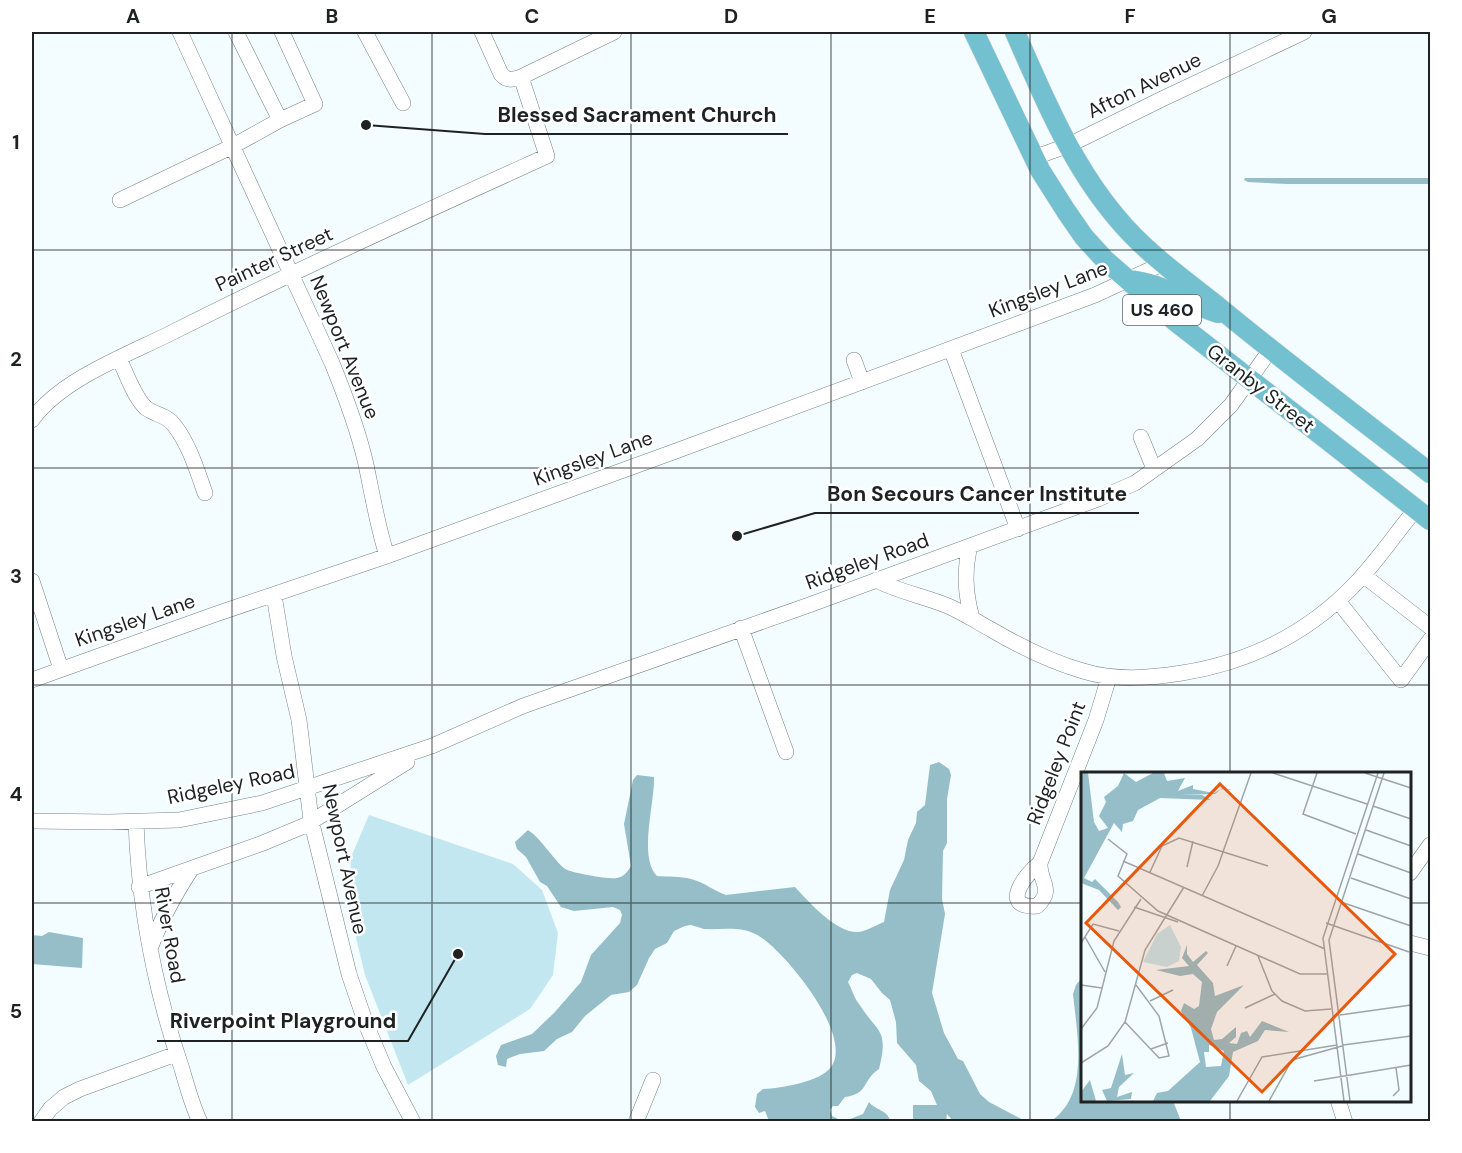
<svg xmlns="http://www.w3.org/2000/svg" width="1462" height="1153" viewBox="0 0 1462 1153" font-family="'DM Sans',sans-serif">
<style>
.green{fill:#c3e7f0}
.water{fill:#95bec8}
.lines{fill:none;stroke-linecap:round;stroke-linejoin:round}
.minor-casing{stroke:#788385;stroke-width:16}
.major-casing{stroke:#d6d7d7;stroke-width:21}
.minor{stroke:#fff;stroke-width:15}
.major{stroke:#73c1d0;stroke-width:20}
.grid{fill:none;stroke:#1e2223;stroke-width:1.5;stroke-opacity:0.55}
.labels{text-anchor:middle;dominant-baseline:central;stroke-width:5;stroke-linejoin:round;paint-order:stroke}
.shield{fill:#fff;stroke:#626465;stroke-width:1.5}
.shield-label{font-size:18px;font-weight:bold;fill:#1e2223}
.street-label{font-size:20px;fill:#1e2223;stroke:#fff}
.inset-road{fill:none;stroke:#9ea5a6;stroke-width:1.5}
.view{fill:#e8590c;fill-opacity:0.15;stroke:#e8590c;stroke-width:3}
.inset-edge{fill:none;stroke:#1e2223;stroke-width:3}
.leader{fill:none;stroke:#1e2223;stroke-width:2}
.callout-dot{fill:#1e2223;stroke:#fff;stroke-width:2}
.callout-label{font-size:21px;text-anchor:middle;font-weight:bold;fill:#1e2223;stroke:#fff;stroke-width:5;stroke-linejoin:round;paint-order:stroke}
.neatline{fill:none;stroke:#1e2223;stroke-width:2}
.grid-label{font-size:20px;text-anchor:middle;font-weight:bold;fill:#1e2223}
</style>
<rect width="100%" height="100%" fill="#f3fcfe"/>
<path class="green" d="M369 815 513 864 542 890 558 933 553 975 530 1009 408 1085 365 975 349 909 351 857Z"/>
<path class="water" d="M1245 178H1430V184H1287L1248 182 1244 180Z
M939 762 949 769 951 775 947 799V843L943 851 942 899 945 914 932 993 944 1033 958 1059 963 1061 980 1094 989 1102 1025 1121H953L947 1114 946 1121H913V1105H937L931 1091 919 1081 916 1065 897 1043 896 1022 890 1000 882 993 871 979 857 973 852 975 848 982C852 989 854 998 859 1004 878 1034 889 1028 879 1069 861 1081 870 1093 845 1097L838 1106H833L830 1110 832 1116 842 1121H769L765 1111 759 1113 755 1107 757 1094 763 1089C782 1088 820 1082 831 1067 854 1036 787 955 762 938 744 925 724 930 704 929 700 928 695 926 691 925 685 925 679 929 674 931L667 943 655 949 649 958 637 985 629 992 611 995 585 1016 572 1032 557 1039 544 1051 520 1054 507 1059 506 1067 498 1065 496 1056 501 1045 532 1034 554 1013 581 982 591 955 620 923 622 915 620 910 613 907 574 911 561 907 547 886 540 882 526 857 517 849 515 842 528 830C542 839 557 865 567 870 574 873 611 880 617 878 625 876 627 872 631 866L624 824 633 780 637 775 654 777C655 803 638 857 657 876 668 877 680 876 691 879 704 882 714 891 726 895L795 887C809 902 836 933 858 932 867 931 876 925 884 922L890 890 904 860 908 840 916 823 917 812 925 805 930 765Z
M49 932 83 938 82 968 32 964V935L42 936Z
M1081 979 1082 1100 1173 1101 1181 1121H1051C1090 1095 1077 1034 1073 994L1076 985Z
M869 1102C875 1110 888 1110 890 1121H845L863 1114Z"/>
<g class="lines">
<defs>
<path id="minor" d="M180 32 332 363C345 395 357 427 365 460 372 492 377 525 387 556
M365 32 403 103
M482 32 501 74C507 81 513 80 521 77
M280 120 315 104 282 32
M1033 158 1069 145 1162 99 1304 32
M120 200 233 146 280 120 236 32
M951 349 1018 529
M119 359C127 374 134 397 146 408 155 415 167 415 174 425 189 444 197 470 205 493
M854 360 862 382
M32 420C61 379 128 355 173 332 296 270 422 213 547 156L521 77 614 32
M1141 437 1154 469
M970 546C964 571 965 592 972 618
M1363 575 1430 627
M876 580C899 592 924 596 948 606 964 613 977 622 992 630 1021 647 1051 662 1083 671 1115 681 1150 678 1182 673 1250 662 1309 633 1356 583 1378 560 1396 533 1416 509
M32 581 61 669
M274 595 284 656 299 720 311 820 349 974 366 1024 384 1067 413 1122
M1338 601 1401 680 1430 640
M741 628 786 752
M32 680 216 614 387 556 676 451 1095 295 1164 263
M32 821 109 822 179 820 262 803 432 746 523 706 809 605 1098 499 1135 483 1197 439 1231 405 1271 349
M136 822C139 909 154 987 182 1069 187 1087 192 1105 200 1122
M1040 863 1096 720 1109 677
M1040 863C1039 882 1055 889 1037 906 999 909 1025 874 1040 863Z
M1410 873 1430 845
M139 887 263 843 306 825 407 762
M1410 943 1430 948
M150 949C161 919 175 894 192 868
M1338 1100 1345 1122
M41 1122 50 1109 64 1097 80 1089 176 1054
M636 1122 653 1080"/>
<path id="major" d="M974 32 1040 170 1066 211 1084 237 1105 260 1175 321 1430 520
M1015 32C1043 96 1071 164 1117 218 1145 252 1182 278 1216 305 1286 363 1359 418 1430 473
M1128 280C1162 282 1185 303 1218 313"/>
</defs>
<use href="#minor" class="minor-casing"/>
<use href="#major" class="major-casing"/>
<use href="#minor" class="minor"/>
<use href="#major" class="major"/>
</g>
<path class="grid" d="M232 32V1122M432 32V1122M631 32V1122M831 32V1122M1030 32V1122M1230 32V774M32 250H1430M32 468H1430M32 685H1430M32 903H1082M1410 903H1430M1230 1100V1122"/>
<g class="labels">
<rect class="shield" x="1123" y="295" width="78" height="30" rx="4.5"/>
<g class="shield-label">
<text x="1162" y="310">US 460</text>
</g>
<g class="street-label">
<text transform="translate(1144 85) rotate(-26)">Afton Avenue</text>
<text transform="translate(274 259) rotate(-25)">Painter Street</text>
<text transform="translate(1048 289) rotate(-21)">Kingsley Lane</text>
<text transform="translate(345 347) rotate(68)">Newport Avenue</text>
<text transform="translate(1261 388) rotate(38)">Granby Street</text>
<text transform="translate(593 458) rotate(-20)">Kingsley Lane</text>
<text transform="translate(867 561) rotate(-20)">Ridgeley Road</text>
<text transform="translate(135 620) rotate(-19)">Kingsley Lane</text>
<text transform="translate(1056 763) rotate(-69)">Ridgeley Point</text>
<text transform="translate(231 784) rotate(-12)">Ridgeley Road</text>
<text transform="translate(345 859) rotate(78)">Newport Avenue</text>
<text transform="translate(170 935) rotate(80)">River Road</text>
</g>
</g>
<g transform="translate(1081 772)">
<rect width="330" height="330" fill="#f3fcfe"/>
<path d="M89 153 100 175 98 189 86 195 62 190 76 162Z" fill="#c3e7f0"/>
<path d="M0 1H7L13 50 18 59 27 56 18 44 25 30 23 25 37 14 43 1 55 10 72 1H83L86 9 104 6 97 19 112 13V17L133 21 142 16 152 18 140 17 134 22 99 23H121L130 28 79 26 57 38 52 49 42 52 41 60 33 51 3 106 11 110 14 107 37 130 40 135 37 138 18 118 0 111ZM106 173V182L112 190 125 179 127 181 116 193 132 211 134 224 163 213 136 240 130 257 133 268 141 267 155 255V265L148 271 156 272 160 261 166 259 169 265 181 249 208 260 184 258 177 269 152 280 148 304 129 329H72L76 321 87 319 119 290 110 256 100 239 103 231 113 237 118 234 121 210 112 202 99 204 75 198 108 194 101 186ZM128 273 143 279 140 294 125 295 123 280H128ZM41 282 44 303 53 301 38 315 36 325 51 320 50 327 26 329 21 318 30 316ZM9 308 15 329H0V320Z" fill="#95bec8" fill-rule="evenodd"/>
<path class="inset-road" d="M192 1 286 32M236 1 222 42 275 62M284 1 330 16M292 34 330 47M285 58 330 74M27 67 46 82 37 104 77 139 219 202H246M277 82 330 101M42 89 244 177M106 95 112 69M69 100 81 74 98 66 187 94M270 106 330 127M121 124 137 94 170 1M260 130 330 154M53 135 97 150M245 151 328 180M4 165 24 200M0 171 12 152 38 159M177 184 191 219 201 229 224 239 250 237M146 194 155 174M0 213 21 216M69 229 92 218M164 236 194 222M259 243 330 233M44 250 78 286 88 284 78 244 55 213M0 257 16 236 33 169 60 127M262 273 330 264M70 277 87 271M0 291 27 274 44 250 64 178 103 115M233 309 330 293M312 324 318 318 315 296M156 329 181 285 256 273M188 329 211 288 261 274M263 329 242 166 297 1M269 329 248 168 303 1"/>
<path class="view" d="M139 12 314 182 181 320 5 151Z"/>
<rect width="330" height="330" class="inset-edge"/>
</g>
<path class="leader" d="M366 125L485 134H788M737 536L815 513H1139M458 954L408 1041H157"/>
<g class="callout-dot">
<circle cx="366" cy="125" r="6"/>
<circle cx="737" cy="536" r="6"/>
<circle cx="458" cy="954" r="6"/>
</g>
<g class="callout-label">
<text x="637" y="122">Blessed Sacrament Church</text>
<text x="977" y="501">Bon Secours Cancer Institute</text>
<text x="283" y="1028">Riverpoint Playground</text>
</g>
<rect width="1462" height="1153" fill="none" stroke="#ffffff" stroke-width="66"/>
<rect x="33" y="33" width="1396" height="1087" class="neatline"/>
<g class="grid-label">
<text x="133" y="23">A</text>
<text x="332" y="23">B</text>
<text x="532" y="23">C</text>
<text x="731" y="23">D</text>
<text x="930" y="23">E</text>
<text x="1130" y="23">F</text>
<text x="1329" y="23">G</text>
<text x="16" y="149">1</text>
<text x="16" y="366">2</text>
<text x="16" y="583">3</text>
<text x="16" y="801">4</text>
<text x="16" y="1018">5</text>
</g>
</svg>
